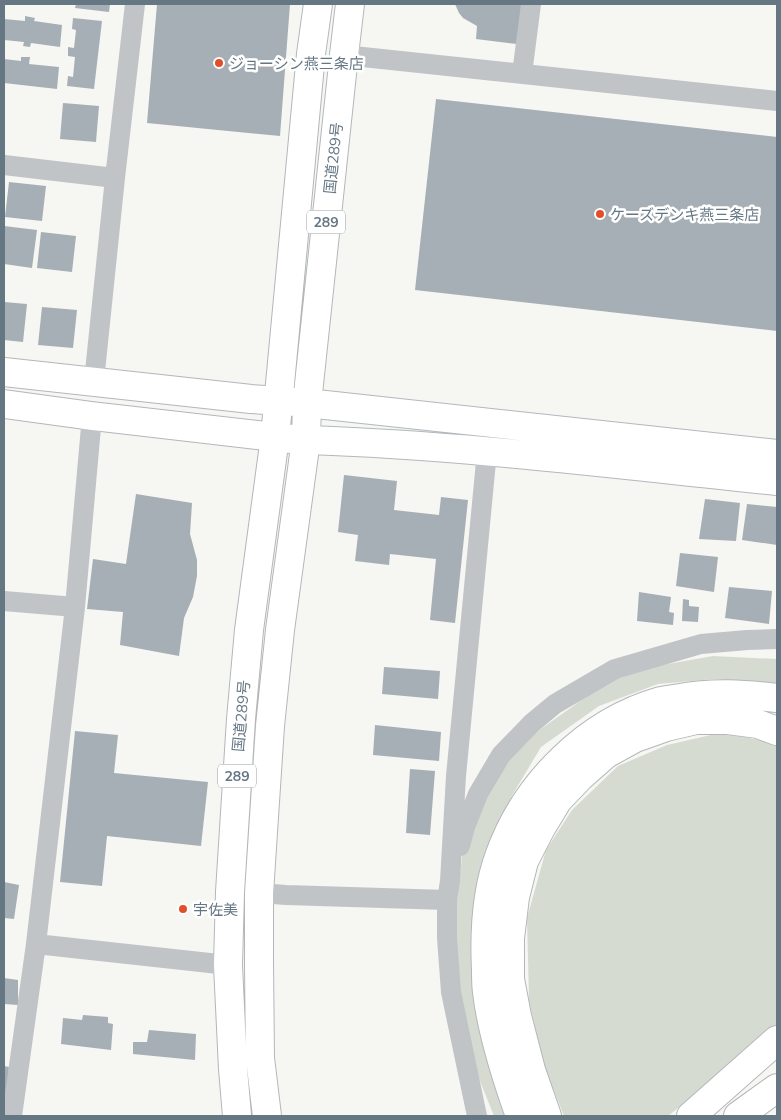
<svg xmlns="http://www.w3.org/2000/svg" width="781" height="1120" viewBox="0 0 781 1120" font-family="Mulish,'Noto Sans JP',sans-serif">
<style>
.green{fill:#d6dbd2}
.building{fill:#a6afb5}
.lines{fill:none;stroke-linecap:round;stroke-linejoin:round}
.secondary-casing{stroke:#b2b8bc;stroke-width:30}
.highway-casing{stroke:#b3b7ba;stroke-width:30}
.street{stroke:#c0c4c7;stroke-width:20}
.secondary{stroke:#fff;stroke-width:28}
.highway{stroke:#fff;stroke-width:28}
.poi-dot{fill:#e04f29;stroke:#fff;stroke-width:2}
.labels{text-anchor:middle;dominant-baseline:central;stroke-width:5;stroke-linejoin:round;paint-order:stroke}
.shield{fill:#fff;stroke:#94a0a9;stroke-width:1}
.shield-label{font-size:14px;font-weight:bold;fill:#667784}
.poi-label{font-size:15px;fill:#667784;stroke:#fff;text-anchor:start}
.street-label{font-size:15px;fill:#667784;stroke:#fff}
</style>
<rect width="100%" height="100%" fill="#f6f6f3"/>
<path class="green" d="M713 656 777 659V683L715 679 658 684 599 706 541 747 513 794 484 855 476 928 490 1070 505 1116H494L478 1076 459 996 453 932 463 850 499 770 538 731 617 675 634 670Z
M724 732 771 743 777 745V1029L668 1116H564L544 1065 529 1001 527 918 546 850 572 810 618 766 667 745Z"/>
<path class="building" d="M76 4H110L109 12 75 8Z
M157 4H290L280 136 147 123Z
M455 4H523L517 44 476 39 477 26 463 18 459 13Z
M25 16 35 18 34 21 62 25 60 47 31 43 30 47 23 46 24 42 4 40V19L25 21Z
M73 18 102 21 94 89 67 86 68 76 73 77 75 57 68 56V47L74 48 76 30 72 29Z
M21 57H30L29 64 59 67 57 89 4 83V59L21 61Z
M436 99 777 137V331L415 290Z
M63 103 99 106 96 142 60 139Z
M9 182 46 186 42 221 5 217Z
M4 226 37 230 32 268 4 264Z
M41 232 76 236 72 272 37 268Z
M4 302 27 304 23 342 4 340Z
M42 307 77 310 73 348 38 345Z
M344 475 397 481 394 510 439 515 441 497 468 500 455 623 430 620 436 559 390 554 389 565 355 561 358 535 338 532Z
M136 494 192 503 190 534 197 560V576L193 597 184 618 179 656 120 645 123 612 87 609 93 559 126 564Z
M705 499 740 503 736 541 699 539Z
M747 504 777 507V545L742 540Z
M680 553 718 557 714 592 676 586Z
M729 587 772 591 769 624 725 618Z
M639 592 671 597 669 612 674 613 673 625 637 621Z
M683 599 689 600V606L699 607 698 622 682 621Z
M384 667 440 671 438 699 382 694Z
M375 725 441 732 439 761 373 755Z
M75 731 118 735 114 773 208 782 201 846 107 836 102 886 60 882Z
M410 769 435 771 430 835 406 833Z
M4 882 19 885 14 919 4 918Z
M4 978 18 980V1005L4 1004Z
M83 1015 108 1017V1023L113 1024 111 1050 61 1044 63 1018 82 1020Z
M149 1030 196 1034 195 1060 133 1054V1042H147Z
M4 1066 9 1067 7 1093H4Z"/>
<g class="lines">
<defs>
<path id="secondary" d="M307 403 777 454
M306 440C463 445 620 465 777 481"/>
<path id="highway" d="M4 372 251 399 296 402
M4 404 92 416 292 439
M237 1116 233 1069 228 965 230 892 241 719 249 630 275 437 311 54 318 4
M267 1116 260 1058 259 964V893L270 726 280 630 306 440 307 403 344 55 350 4
M520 1116C506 1077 492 1034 487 992 486 985 486 977 486 970 484 931 486 891 500 854 526 783 587 722 661 701 667 700 673 699 680 698 713 692 743 694 777 698
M547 1116 531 1070 517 1016 510 979V938L515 897 524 861 541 828 558 800 580 777 606 754 635 738 666 727 696 720H728L758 724 777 731
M691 1116 777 1040
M738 1116 777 1088"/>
</defs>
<use href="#secondary" class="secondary-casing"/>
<use href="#highway" class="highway-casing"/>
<path class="street" d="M344 55 777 101
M522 74 531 4
M4 165 115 178
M94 381 115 178 135 4
M4 601 75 607
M460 846 465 827 478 794 501 755 532 723 555 704 615 669 701 644 747 640 777 639
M259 893 286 895 447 900
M36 944 228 965
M12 1116 36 944 75 607 92 416
M477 1116 451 992 447 938V900L450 881 456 776 487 451"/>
<use href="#secondary" class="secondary"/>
<use href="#highway" class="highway"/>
</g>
<g class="poi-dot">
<circle cx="219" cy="63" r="5"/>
<circle cx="600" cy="214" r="5"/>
<circle cx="183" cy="909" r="5"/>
</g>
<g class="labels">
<g class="shield">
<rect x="307" y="210.5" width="38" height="23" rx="4"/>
<rect x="218" y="764.5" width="38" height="23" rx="4"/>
</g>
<g class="shield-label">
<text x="326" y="222">289</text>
<text x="237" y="776">289</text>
</g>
<g class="poi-label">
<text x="229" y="63">ジョーシン燕三条店</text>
<text x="610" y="214">ケーズデンキ燕三条店</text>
<text x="193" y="909">宇佐美</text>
</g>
<g class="street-label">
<text transform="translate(333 158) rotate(-84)">国道289号</text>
<text transform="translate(241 716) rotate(-85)">国道289号</text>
</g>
</g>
<rect width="781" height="1120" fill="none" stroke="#667784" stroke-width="10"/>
</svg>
